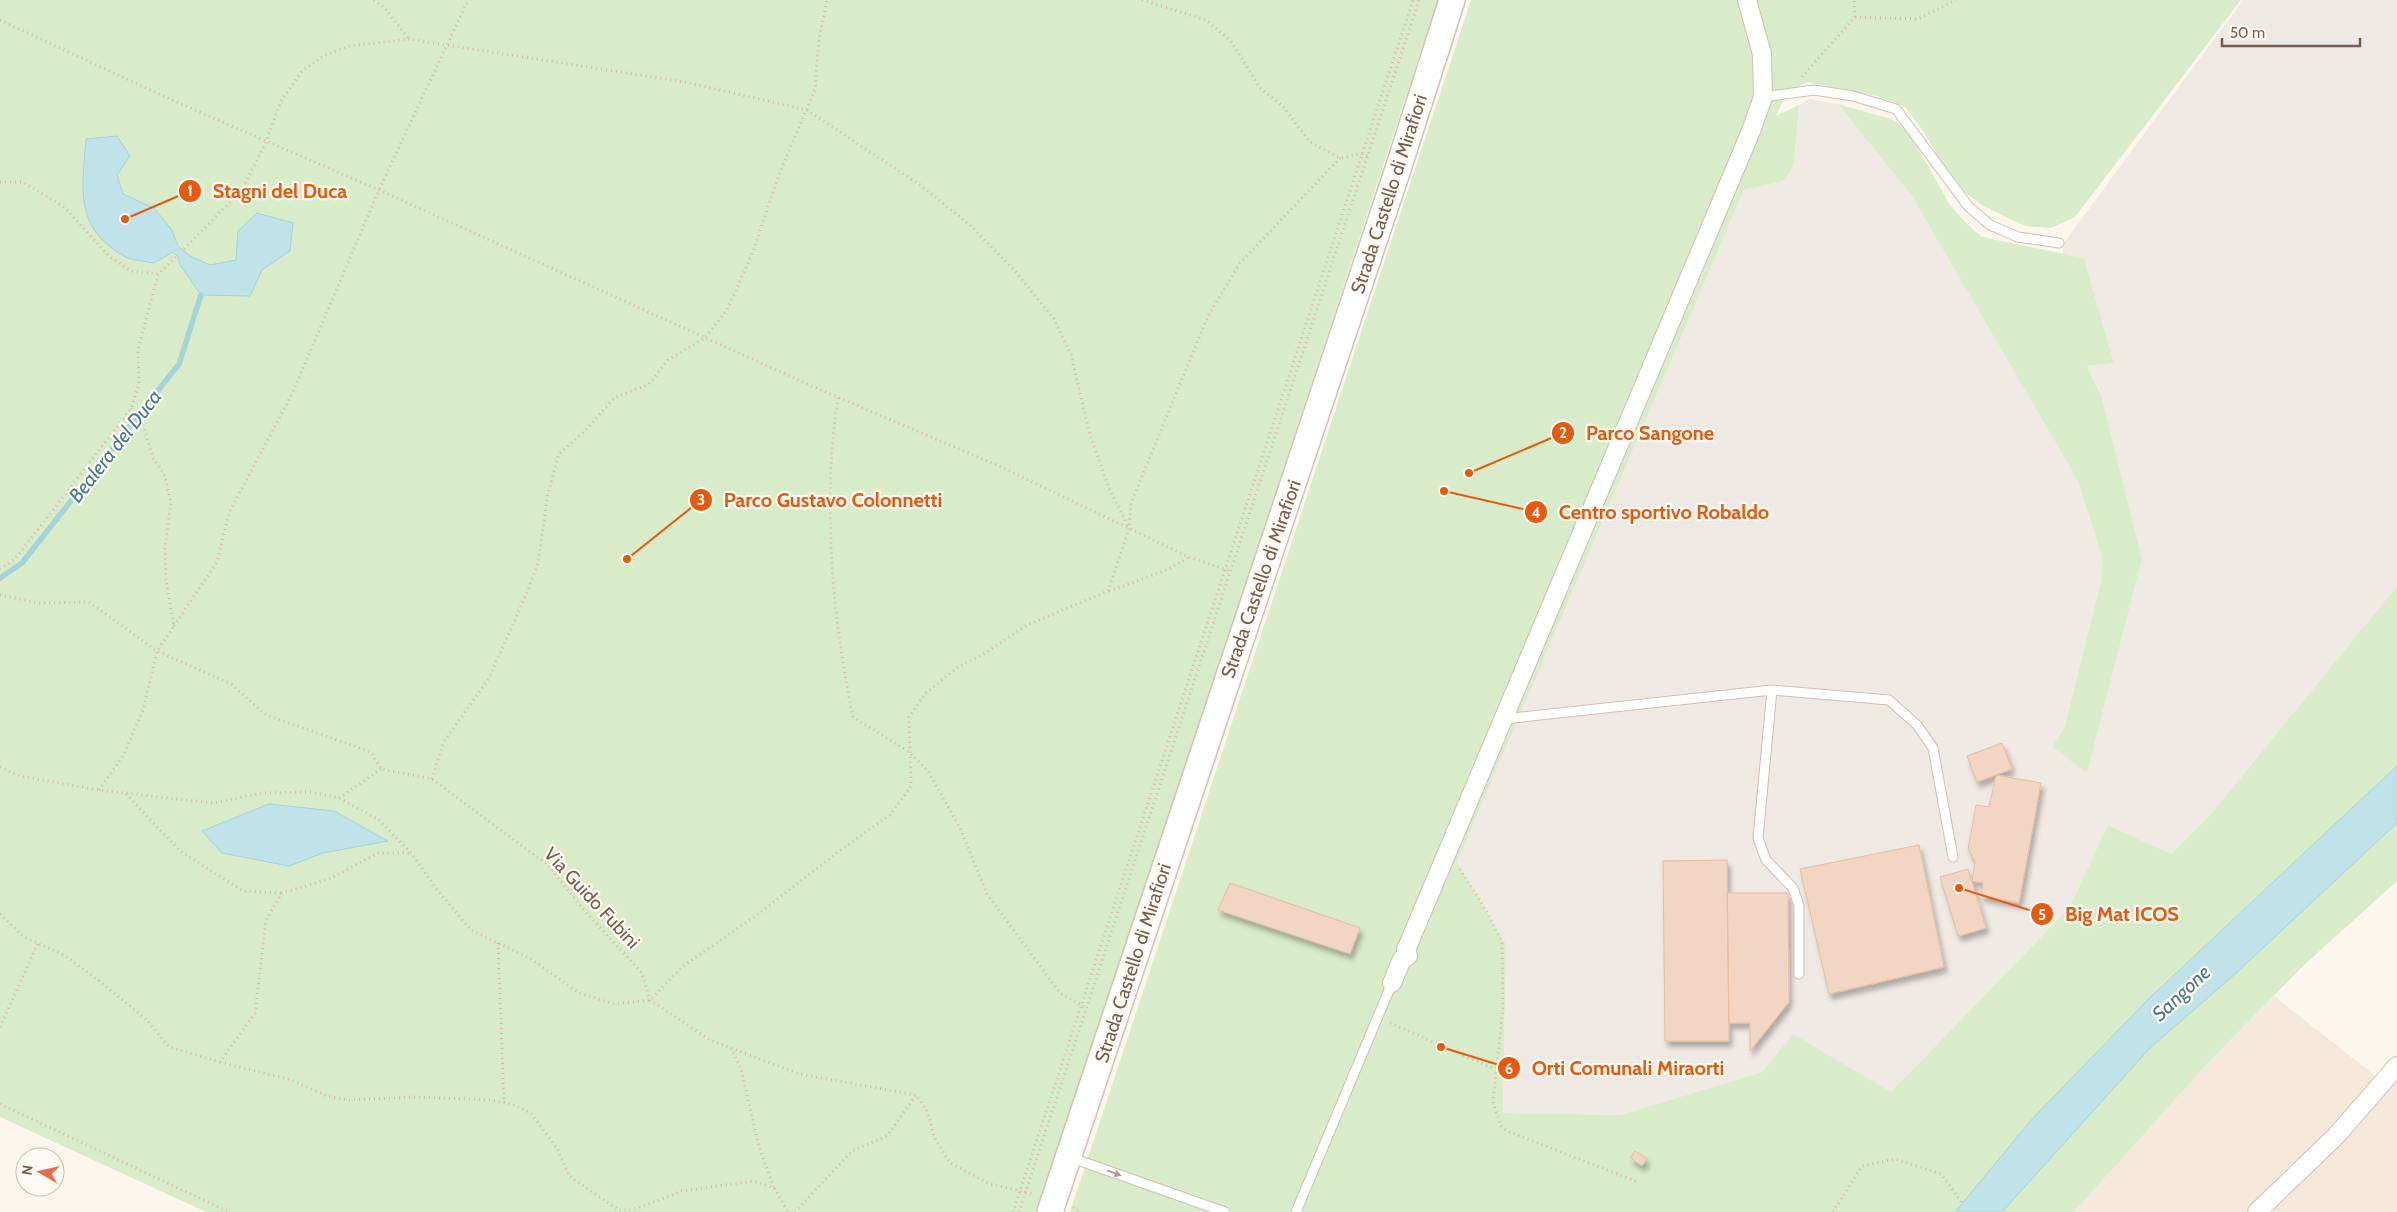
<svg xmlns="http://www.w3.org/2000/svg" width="2397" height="1212" viewBox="0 0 2397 1212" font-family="Cabin,sans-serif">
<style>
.residential{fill:#f5e8da}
.industrial{fill:#efe9e4}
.green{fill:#d8ecc9}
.water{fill:#bfe3e8;stroke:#a5d3da}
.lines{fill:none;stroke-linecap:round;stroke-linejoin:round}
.stream{stroke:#a5d3da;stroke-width:5.5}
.building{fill:#f3d5c3;stroke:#e6bba3;filter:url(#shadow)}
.lane-casing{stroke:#d1beb0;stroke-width:11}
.street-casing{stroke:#d1beb0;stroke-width:20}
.secondary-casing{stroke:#d6c0b0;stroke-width:28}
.path{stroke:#d9b8a5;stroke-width:3;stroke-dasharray:1 4;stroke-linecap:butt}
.lane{stroke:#fff;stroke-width:9}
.street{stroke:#fff;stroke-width:18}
.secondary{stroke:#fff;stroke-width:25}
.oneway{fill:#af9d94}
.labels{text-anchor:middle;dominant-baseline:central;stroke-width:4.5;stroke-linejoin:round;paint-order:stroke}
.street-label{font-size:19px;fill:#7a5c4d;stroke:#fffaf3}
.water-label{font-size:20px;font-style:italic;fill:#437c86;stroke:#fffaf3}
.leader{fill:none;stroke:#e8590c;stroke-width:2}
.callout-dot{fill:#e8590c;stroke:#fffaf3;stroke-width:2}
.mark-label{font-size:15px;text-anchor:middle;font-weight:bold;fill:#fff}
.callout-label{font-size:20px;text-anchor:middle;font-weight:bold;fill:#e8590c;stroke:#fffaf3;stroke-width:4.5;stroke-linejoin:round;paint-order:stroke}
</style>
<defs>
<filter id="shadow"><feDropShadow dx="3" dy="5.5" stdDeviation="2.5" flood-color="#0004"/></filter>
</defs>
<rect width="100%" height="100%" fill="#fdf6ec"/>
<path class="residential" d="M2274 996 2383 1082 2397 1069V1212H2276L2272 1209 2268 1212H2074L2207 1064Z"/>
<path class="industrial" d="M2243 0H2397V586L2211 814 2171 854 2108 825 2069 908 1891 1092 1793 1035 1762 1072 1620 1115 1503 1113 1506 944 1457 862 1744 190 1784 181 1794 165 1799 105 1809 99 1838 104 1911 195 2078 481 2102 557 2101 581 2064 728 2052 747 2087 772 2142 559 2099 389 2087 366 2114 363 2084 259 2063 254V244Z"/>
<path class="green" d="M0 0H1438L1038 1212H206L0 1117Z
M1471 0H2241L2075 217 2051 228 2025 226 1983 206 1962 190 1940 161 1924 132 1905 107 1881 97 1807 82 1786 94 1776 116 1799 105 1794 165 1784 181 1744 190 1457 862 1506 944 1503 1113 1620 1115 1762 1072 1793 1034 1891 1092 2069 908 2108 825 2171 854 2211 814 2397 586V766L2156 990 2033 1118 1955 1212H1070Z
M1838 104 1894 120 1908 131 1950 205 1967 224 1982 237 2084 258 2114 363 2087 366 2101 395 2142 559 2087 773 2052 747 2064 728 2101 581 2102 557 2078 481 1911 195Z
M2397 823V881L2304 965 2207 1064 2074 1212H2002L2150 1048 2234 975Z"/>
<path class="water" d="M117 136 130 156 117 175 123 194 154 208 172 230 178 246 190 256 210 265 236 260 238 231 257 213 293 223 290 251 262 270 250 296 201 295 180 265 178 257 173 252 154 263C145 261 132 261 124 256 74 228 82 189 86 139Z
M2397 766V823L2234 975 2150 1048 2002 1212H1955L2033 1118 2152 995Z
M269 804 334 811 388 841 323 853 289 866 222 853 202 831Z"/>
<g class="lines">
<path class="stream" d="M0 578 22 563 179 364 201 295"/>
</g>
<path class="building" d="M2002 743 2012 769 1977 782 1967 756Z
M1996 775 2041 783 2019 903 1981 896 1983 883 1972 881 1975 862 1968 849 1976 805 1989 807Z
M1919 845 1944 967 1829 994 1800 869Z
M1727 860 1729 1041H1665L1663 861Z
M1968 869 1986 928 1958 936 1940 877Z
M1230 883 1360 928 1350 954 1218 910Z
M1727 893H1788L1789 1002 1750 1051V1023H1729Z
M1635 1151 1647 1159 1642 1166 1630 1158Z"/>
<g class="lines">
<defs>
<path id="lane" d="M1763 97 1814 90 1853 96 1896 109 1968 206 1990 225 2018 237 2059 243
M1772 690 1758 838 1766 860 1793 888 1799 905V974
M1504 719 1772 690 1889 700 1917 725 1933 748 1953 857
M1069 1157 1225 1212
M1296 1212 1392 983"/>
<path id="street" d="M1392 983 1402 959 1408 956 1406 950 1751 131 1763 97 1762 54 1747 0
M2257 1212 2336 1136 2397 1066"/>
<path id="secondary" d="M1050 1212 1398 169 1452 0"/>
</defs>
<use href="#lane" class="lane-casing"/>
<use href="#street" class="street-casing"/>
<use href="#secondary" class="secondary-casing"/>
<path class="path" d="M374 0 384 7 408 38
M1142 0 1206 20 1231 41 1260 88 1283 106 1310 142 1340 158 1362 154 1368 156
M1855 17 1918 19 1956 0
M0 20 174 101 379 190 814 387 999 466 1189 557 1230 571
M1802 77 1855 17 1854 0
M0 182H23L64 207 109 256 131 271 158 274 177 256
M184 249 241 191 265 144 281 101 302 71 325 55 350 46 408 39 685 82 807 110 920 185 970 225 1016 272 1054 319 1071 355 1090 435 1109 488 1129 528
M838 398C822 498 832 618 853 717L909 752 928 771 960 828 987 894 1060 993 1086 1008
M0 569 15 559 131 409 139 384 138 349 158 274
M1109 591 1167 570 1189 557
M0 595 39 603 89 602 157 651 231 684 266 715 371 752 381 769 432 779 548 865 584 910 642 973 650 1000 710 1040 799 1074 916 1095 928 1112 934 1137 950 1163 990 1184 1034 1194
M174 626 217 562 229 513 292 394 379 190 468 0
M0 767 20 776 98 790 213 803 263 793 311 792 339 798 379 820 411 853 438 891 471 930 531 959 579 993 614 1004 650 1000 683 966 757 915 842 849 890 815 911 786 909 717 926 693 957 668 987 652 1027 625 1108 591 1129 529 1131 503 1208 316 1240 263 1340 158
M432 779 443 743 489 678 528 590 538 563 548 493 559 454 587 429 614 398 649 384 668 360 705 338 727 310 753 252 778 177 815 89 819 38 827 0
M99 790 123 756 143 710 157 651 174 626 166 580 165 549 171 502 164 474 153 458 142 422 131 409
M126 794 180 851 243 891 282 893
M339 798 381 769
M1460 869 1487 912 1502 943 1503 1007 1493 1102 1501 1126 1507 1131 1638 1182
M0 914 24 937 64 955 98 980 147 1020 169 1047 220 1062 255 1013 266 920 282 893 329 879 378 853H411
M498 943 504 1102
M1390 1023 1495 1069
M0 1027 38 943
M731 1048 741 1069 759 1147 774 1188
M220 1062 291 1080 327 1096 348 1100 415 1097 489 1100 512 1104 531 1113 558 1150 569 1176 620 1211 638 1208 682 1191 753 1181 774 1188 788 1212
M0 1104 229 1212
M1073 1207 1080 1212
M795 1212 852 1151 887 1136 916 1095
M1013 1212 1413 0
M1019 1212 1419 0
M1833 1212 1862 1166 1895 1159 1941 1174 1962 1203"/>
<use href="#lane" class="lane"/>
<use href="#street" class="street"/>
<use href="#secondary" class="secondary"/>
</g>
<defs><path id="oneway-solid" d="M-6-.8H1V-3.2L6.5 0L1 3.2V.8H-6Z" transform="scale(1.25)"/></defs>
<use class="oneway" href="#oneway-solid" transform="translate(1114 1173) rotate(20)"/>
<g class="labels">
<g class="street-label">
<text transform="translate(1389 194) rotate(-72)">Strada Castello di Mirafiori</text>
<text transform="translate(1261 579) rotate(-71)">Strada Castello di Mirafiori</text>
<text transform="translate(592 898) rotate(47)">Via Guido Fubini</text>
<text transform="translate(1133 963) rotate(-72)">Strada Castello di Mirafiori</text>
</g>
<g class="water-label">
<text transform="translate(115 446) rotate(-52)">Bealera del Duca</text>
<text transform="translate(2181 993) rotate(-43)">Sangone</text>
</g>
</g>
<path class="leader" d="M125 219L190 191M1469 473L1563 433M627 559L701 500M1444 491L1536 512M1959 888L2042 914M1441 1047L1509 1068"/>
<g class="callout-dot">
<circle cx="125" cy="219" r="5"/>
<circle cx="1469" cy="473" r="5"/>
<circle cx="627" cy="559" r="5"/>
<circle cx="1444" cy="491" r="5"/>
<circle cx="1959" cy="888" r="5"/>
<circle cx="1441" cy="1047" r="5"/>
<circle cx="190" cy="191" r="12"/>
<circle cx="1563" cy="433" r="12"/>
<circle cx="701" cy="500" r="12"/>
<circle cx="1536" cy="512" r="12"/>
<circle cx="2042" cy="914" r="12"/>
<circle cx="1509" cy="1068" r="12"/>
</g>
<g class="mark-label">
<text x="190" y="196">1</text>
<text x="1563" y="438">2</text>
<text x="701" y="505">3</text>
<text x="1536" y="518">4</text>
<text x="2042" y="920">5</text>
<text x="1509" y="1074">6</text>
</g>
<g class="callout-label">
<text x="280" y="198">Stagni del Duca</text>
<text x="1650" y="440">Parco Sangone</text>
<text x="833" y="507">Parco Gustavo Colonnetti</text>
<text x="1664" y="519">Centro sportivo Robaldo</text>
<text x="2122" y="921">Big Mat ICOS</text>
<text x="1628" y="1075">Orti Comunali Miraorti</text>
</g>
<g transform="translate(40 1172) rotate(279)"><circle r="24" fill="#fffaf3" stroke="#cabbb1"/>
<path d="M0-4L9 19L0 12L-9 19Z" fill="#e76f51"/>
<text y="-8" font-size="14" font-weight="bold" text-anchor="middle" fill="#7a5c4d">N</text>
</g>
<path d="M2222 38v8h138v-8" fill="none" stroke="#7a5c4d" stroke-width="2.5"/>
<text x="2230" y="38" font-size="15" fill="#7a5c4d" stroke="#fffaf3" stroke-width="4" paint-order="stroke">50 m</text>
</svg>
